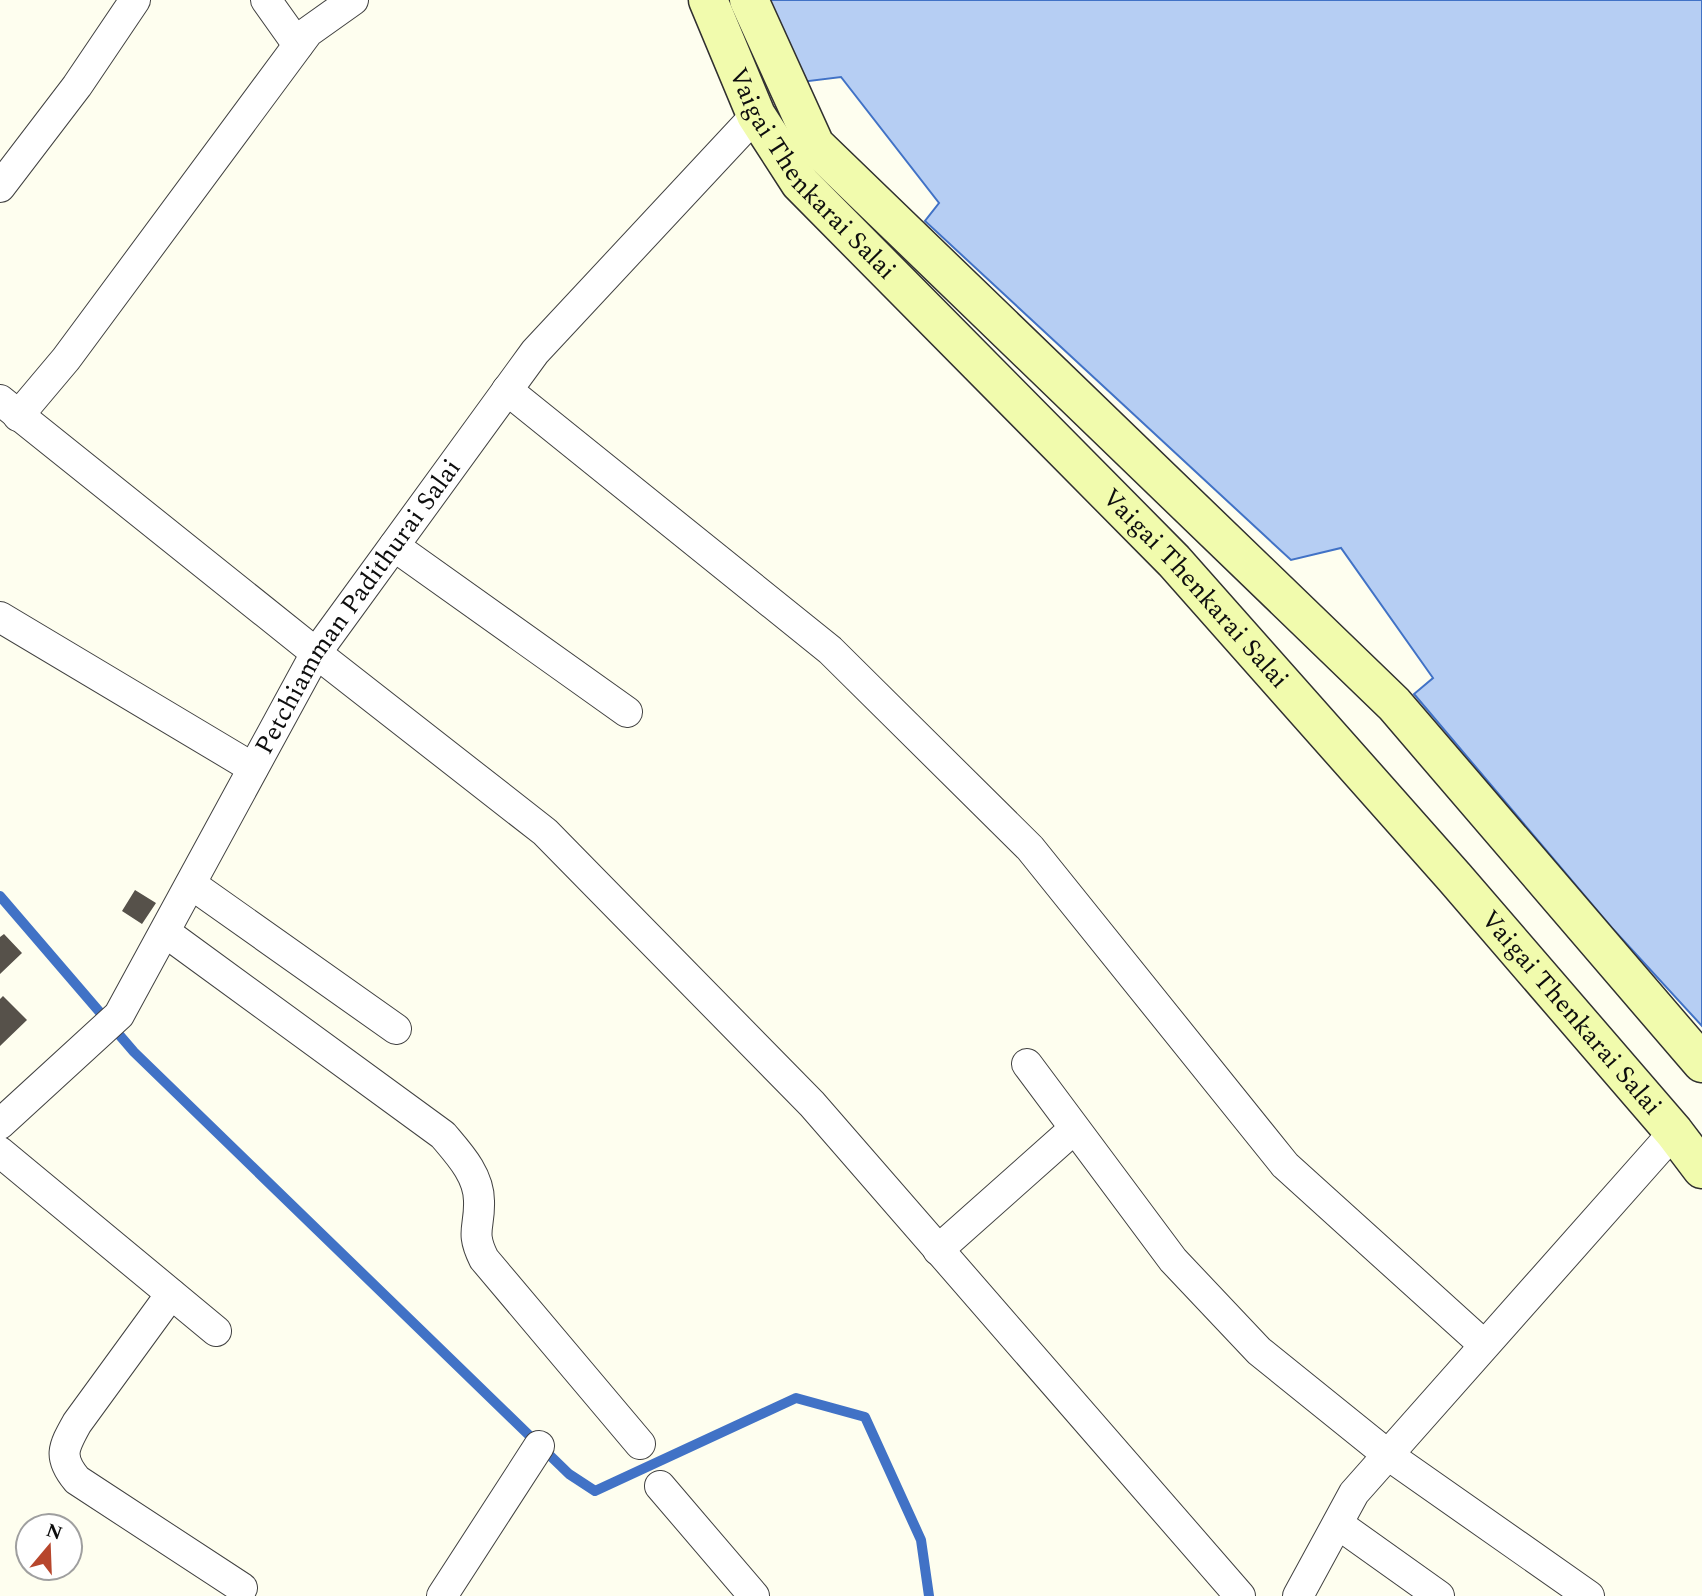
<svg xmlns="http://www.w3.org/2000/svg" width="1702" height="1596" viewBox="0 0 1702 1596" font-family="Spectral,serif">
<style>
.water{fill:#b6cef3;stroke:#4172c6;stroke-width:2}
.lines{fill:none;stroke-linecap:round;stroke-linejoin:round}
.stream{stroke:#4172c6;stroke-width:10}
.building{fill:#56514a}
.street-casing{stroke:#414141;stroke-width:32}
.secondary-casing{stroke:#303030;stroke-width:41}
.street{stroke:#fff;stroke-width:30}
.secondary{stroke:#f1fbad;stroke-width:38}
.labels{text-anchor:middle;dominant-baseline:central;stroke-width:7;stroke-linejoin:round;paint-order:stroke}
.street-label{font-size:26px;fill:#0e0e0e;stroke:#fff}
</style>
<rect width="100%" height="100%" fill="#fefeef"/>
<path class="water" d="M769 0H1702V1026L1612 928 1414 694 1433 678 1341 548 1291 560 925 221 939 203 841 77 801 82Z"/>
<g class="lines">
<path class="stream" d="M0 896 134 1052 569 1474 595 1491 796 1398 865 1417 921 1540 929 1596"/>
</g>
<path class="building" d="M135 890 156 903 142 924 122 911Z
M4 934 22 953 0 974V937Z
M3 996 27 1020 0 1046V999Z"/>
<g class="lines">
<defs>
<g id="street">
<path d="M266 0 298 45"/>
<path d="M0 187 77 86 135 0"/>
<path d="M507 390 830 650 1030 848 1285 1165 1484 1345"/>
<path d="M0 400 316 653 545 832 812 1104 1240 1596"/>
<path d="M18 416 66 359 308 32 353 0"/>
<path d="M394 546 627 712"/>
<path d="M0 617 253 768"/>
<path d="M191 884 396 1029"/>
<path d="M165 932 443 1135C459 1154 479 1175 479 1201 480 1228 470 1231 484 1259L640 1444"/>
<path d="M1027 1064 1173 1260 1259 1351 1388 1455 1589 1596"/>
<path id="s1" d="M0 1124 119 1015 316 653 535 352 756 115"/>
<path d="M0 1152 216 1331"/>
<path d="M938 1250 1074 1129"/>
<path d="M171 1294 77 1423C63 1448 58 1457 77 1480L242 1588"/>
<path d="M660 1486 754 1596"/>
<path d="M1338 1524 1439 1596"/>
<path d="M442 1596 539 1446"/>
<path d="M1298 1596 1354 1493 1674 1132"/>
</g>
<g id="secondary">
<path id="s2" d="M708 0 756 115 800 183 1174 561 1455 878 1674 1132 1702 1169"/>
<path d="M749 0 815 145 1394 704 1702 1063"/>
</g>
</defs>
<use href="#street" class="street-casing"/>
<use href="#secondary" class="secondary-casing"/>
<use href="#street" class="street"/>
<use href="#secondary" class="secondary"/>
</g>
<g class="labels">
<g class="street-label">
<text stroke="none"><textPath href="#s2" startOffset="205">Vaigai Thenkarai Salai</textPath></text>
<text stroke="none"><textPath href="#s2" startOffset="772">Vaigai Thenkarai Salai</textPath></text>
<text stroke="none"><textPath href="#s1" startOffset="635">Petchiamman Padithurai Salai</textPath></text>
<text stroke="none"><textPath href="#s2" startOffset="1339">Vaigai Thenkarai Salai</textPath></text>
</g>
</g>
<g transform="translate(49 1547) rotate(19)"><circle r="33" fill="#ffffff" stroke="#9f9f9f" stroke-width="2"/>
<path d="M0-5L12 26L0 18L-12 26Z" fill="#b7462c"/>
<text y="-10" font-size="19" font-weight="bold" text-anchor="middle" fill="#0e0e0e">N</text>
</g>
</svg>
